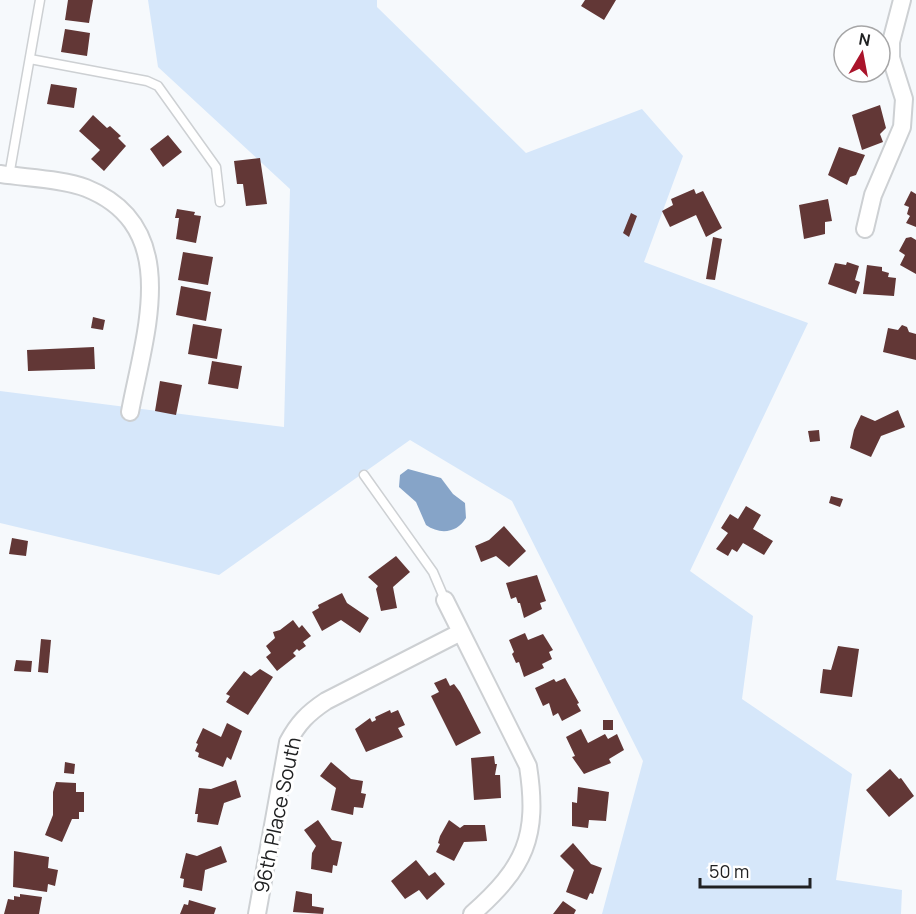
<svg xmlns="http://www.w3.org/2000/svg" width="916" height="914" viewBox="0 0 916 914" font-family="Manrope,sans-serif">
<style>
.green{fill:#d6e7fa}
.water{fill:#86a4c8}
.building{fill:#623736}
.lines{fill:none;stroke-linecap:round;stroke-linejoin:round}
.lane-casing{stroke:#cdd0d3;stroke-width:11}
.street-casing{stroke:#cdd0d3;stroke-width:20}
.lane{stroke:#fff;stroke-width:8}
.street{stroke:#fff;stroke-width:16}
.labels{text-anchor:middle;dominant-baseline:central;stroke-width:6;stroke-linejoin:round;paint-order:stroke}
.street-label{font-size:20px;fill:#202122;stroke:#fff}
</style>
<rect width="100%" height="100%" fill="#f6f9fc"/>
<path class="green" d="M148 0H377V7L526 153 642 109 683 156 644 262 808 323 690 571 753 616 742 699 852 774 836 880 902 890 901 914H602L643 761 512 501 410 440 219 575 0 523V391L284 427 290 189 158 67Z"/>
<path class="water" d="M408 469 441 478 453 494 465 503 466 518C457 533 440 535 426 525L416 502 399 487 400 475Z"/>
<path class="building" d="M68 0H93L89 23 65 20Z
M585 0H616L604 20 581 6Z
M65 29 90 33 87 56 61 52Z
M51 84 77 88 74 108 47 104Z
M880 105 886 128 880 134 883 142 862 150 852 115Z
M93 115 107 128 110 126 121 136 118 138 126 146 104 171 91 159 100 150 79 131Z
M168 135 182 152 163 167 150 149Z
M839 147 865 155 856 175 850 177 847 185 828 175Z
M260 158 267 204 246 206 243 184H237L234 161Z
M694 189 696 194 703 191 722 228 706 237 696 215 670 227 662 211 673 205 671 199Z
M911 191 916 194V227L906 223 910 216 907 214 909 207 904 205Z
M828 199 832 221 825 222V234L804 239 799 205Z
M177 209 195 212 194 215 201 216 196 243 176 239 179 218H175Z
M631 213 637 216 629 237 623 233Z
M713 237 722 239 715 280 706 279Z
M911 237 916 240V274L900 265 905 255 899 251 906 238Z
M183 252 213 257 208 285 178 280Z
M847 262 859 266 855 280 860 282 856 294 828 284 835 263 846 265Z
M867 265 882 267V271L889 273 888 277 896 278 894 296 863 294Z
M181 286 211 292 206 321 176 315Z
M93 317 105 320 103 330 91 328Z
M193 324 222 329 217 359 188 354Z
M902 325 907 327 909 332 916 334V360L883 352 888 328 898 330Z
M94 347 95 369 28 371 27 350Z
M212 361 242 366 238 389 208 384Z
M160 381 182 385 176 415 155 411Z
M898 410 905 427 881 436 871 457 850 448 854 430 861 415 875 421Z
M819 430 820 441 810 442 808 431Z
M831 496 843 499 840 507 829 503Z
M746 506 761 515 753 529 773 541 764 555 743 543 737 552 732 549 728 556 716 549 728 533 721 528 730 514 738 519Z
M504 526 526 551 509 567 496 556 481 562 475 546 489 540Z
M12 538 28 541 26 556 9 554Z
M396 556 410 572 393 587 397 608 381 611 376 589 378 586 368 577Z
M537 575 546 601 540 603 542 609 524 618 520 603H518L516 597 511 599 506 583Z
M342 593 347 603 369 618 360 633 341 620 322 631 312 612 319 608 318 605Z
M293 620 299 628 302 625 311 636 303 642 306 646 299 651 297 649 293 653 296 656 277 671 266 657 271 653 266 646 275 638 273 632 280 630Z
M525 633 528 640 543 634 553 650 549 652 552 659 542 664 544 668 524 677 519 662 516 663 512 654 514 652 509 640Z
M41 639 51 640 48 673 38 672Z
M838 646 859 649 852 697 820 693 823 669 831 670Z
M16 660 32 661 31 672 14 671Z
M260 669 273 677 248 715 226 702 230 696 226 694 244 671 251 676Z
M446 678 450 686 454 684 460 692 481 733 456 746 431 696 439 692 434 683Z
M565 678 579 703 577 704 581 711 562 721 558 713 553 716 549 703 543 706 535 688 554 679 556 682Z
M390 710 391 713 398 710 405 725 398 728 403 737 366 752 355 729 370 718 372 722 376 720 375 717Z
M603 720H613V730H603Z
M227 723 242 731 231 760 227 757 223 767 198 757 199 753 195 751 198 744 196 743 203 728 221 737Z
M581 729 588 743 605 734 608 739 617 734 624 750 609 759 611 763 584 774 572 757 575 756 566 737Z
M494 756 495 764H497L495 775H500L501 798 474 800 471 758Z
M65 762 75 764 74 774 64 773Z
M331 762 351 779 363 781 361 793 366 794 363 808 354 807 353 815 331 810 336 788 320 776Z
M890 769 899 779 901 778 914 796 889 817 866 790Z
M236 780 241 797 224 803 218 825 197 822 198 814H195L199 788 211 789Z
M56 782 76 783V792H84V812H79V819H72L62 842 45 835 53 815V792Z
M578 787 609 792 606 821 589 820 588 828 572 826V802L577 803Z
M318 820 332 840 342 842 337 866 333 865 332 873 311 869 312 853 316 846 304 830Z
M449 820 460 828 464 825H485L487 841 464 842 454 861 436 852 440 844 438 843 440 836Z
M573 843 591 864 602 868 593 894 590 893 587 900 566 892 574 870 560 856Z
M221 846 227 862 205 870 202 891 183 887 184 879 180 878 186 853 197 856Z
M14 851 49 857 48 868 58 870 55 886 48 884 47 892 13 887Z
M416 860 429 876 435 872 445 884 427 900 419 890 405 899 391 881Z
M296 891 312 894V906L324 908 323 914 293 912Z
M20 894 42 897 39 914H4L8 899 14 900V896L20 897Z
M189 900 216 908 214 914H180L184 904 188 905Z
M563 901 576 910 574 914H553Z"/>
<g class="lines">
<defs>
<path id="lane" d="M30 59 147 81 158 86 216 167 220 202
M9 176 40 0
M364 475 433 572 445 600"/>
<path id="street" d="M0 174C26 178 63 179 86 188 184 227 144 335 130 412
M865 229 873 195 902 127 904 99 891 58V42L902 0
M445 600 528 766C539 837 525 867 472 914
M257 914 288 742C298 723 308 713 326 701L461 632"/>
</defs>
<use href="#lane" class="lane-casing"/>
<use href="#street" class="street-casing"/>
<use href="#lane" class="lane"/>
<use href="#street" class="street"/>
</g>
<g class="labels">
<g class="street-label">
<text transform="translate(277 815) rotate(-78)">96th Place South</text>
</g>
</g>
<g transform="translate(862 54) rotate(10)"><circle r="28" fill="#ffffff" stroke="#a6a6a7" stroke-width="1.5"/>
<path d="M0-4.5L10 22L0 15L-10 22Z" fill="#aa142b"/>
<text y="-9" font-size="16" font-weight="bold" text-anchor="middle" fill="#202122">N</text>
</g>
<path d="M700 878v9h110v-9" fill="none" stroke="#202122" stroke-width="3"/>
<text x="709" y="878" font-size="18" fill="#202122" stroke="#ffffff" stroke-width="4.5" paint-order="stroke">50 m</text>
</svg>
